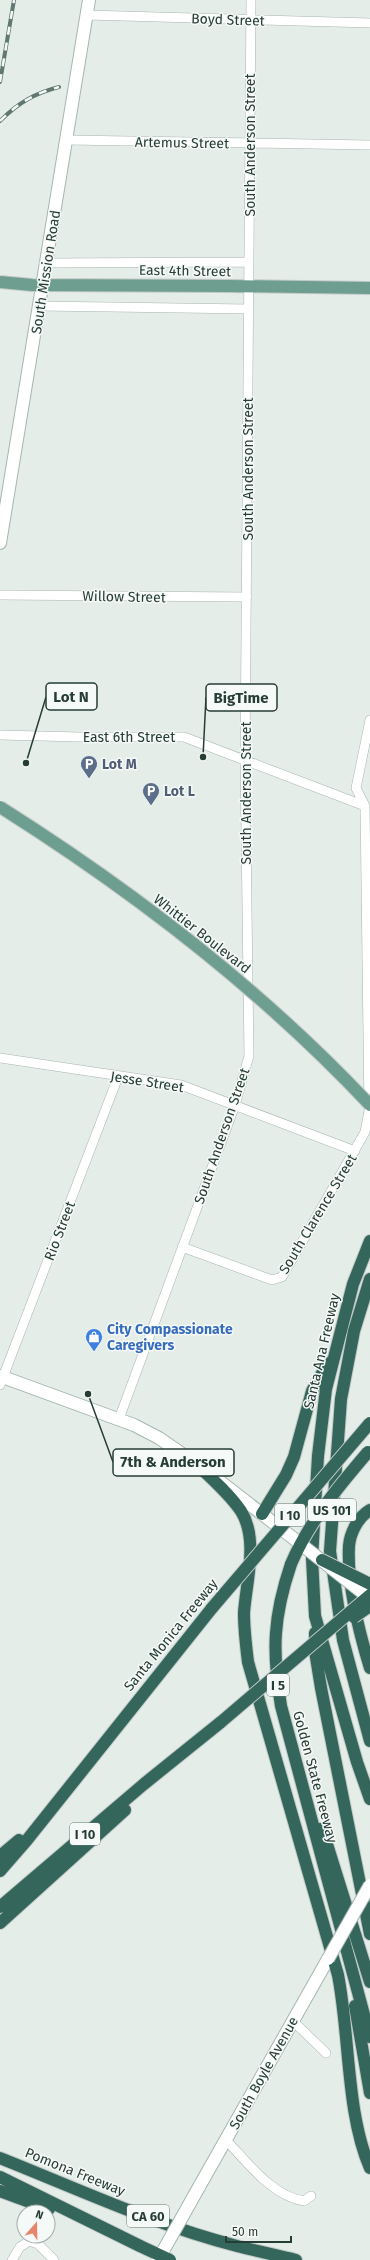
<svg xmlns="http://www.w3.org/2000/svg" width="370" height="2260" viewBox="0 0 370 2260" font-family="'Fira Sans',sans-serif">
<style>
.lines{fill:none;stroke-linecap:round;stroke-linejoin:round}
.street-casing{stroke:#a8b5b0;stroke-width:10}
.secondary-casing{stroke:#a4b7b0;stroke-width:14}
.primary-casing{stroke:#c2c9c7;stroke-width:14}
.highway-casing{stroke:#c2c9c7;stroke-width:14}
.street{stroke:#fff;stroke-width:9}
.secondary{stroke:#fff;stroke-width:12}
.primary{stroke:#6e9e90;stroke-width:12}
.highway{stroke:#34665b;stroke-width:12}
.rail-casing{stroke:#607871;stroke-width:4}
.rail{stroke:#f5f9f7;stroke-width:2.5;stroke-dasharray:8;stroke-linecap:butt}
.secondary-bridge-casing{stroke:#a4b7b0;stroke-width:14;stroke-linecap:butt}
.primary-bridge-casing{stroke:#c2c9c7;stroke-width:14;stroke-linecap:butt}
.highway-bridge-casing{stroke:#c2c9c7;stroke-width:14;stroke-linecap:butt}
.secondary-bridge{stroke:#fff;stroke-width:12}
.primary-bridge{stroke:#6e9e90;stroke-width:12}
.highway-bridge{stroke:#34665b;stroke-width:12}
.labels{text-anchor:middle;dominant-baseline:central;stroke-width:3;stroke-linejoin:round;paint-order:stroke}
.shield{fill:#f5f9f7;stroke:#647570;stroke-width:1}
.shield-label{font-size:13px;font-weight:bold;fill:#263d36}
.street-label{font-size:14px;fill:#263d36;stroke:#f5f9f7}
.service-label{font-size:14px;font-weight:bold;fill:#4e5e75;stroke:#f5f9f7;text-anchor:start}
.shop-label{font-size:14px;font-weight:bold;fill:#366cbe;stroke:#f5f9f7;text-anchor:start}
.leader{fill:none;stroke:#263d36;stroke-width:1.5}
.callout-dot{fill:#263d36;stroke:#f5f9f7;stroke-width:1.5}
.callout{fill:#f5f9f7;stroke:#263d36;stroke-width:1.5}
.callout-label{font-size:15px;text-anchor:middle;font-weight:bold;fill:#263d36}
</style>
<rect width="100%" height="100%" fill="#e5ede9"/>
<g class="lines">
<defs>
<path id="street" d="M87 15 370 23
M67 140 370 145
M47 263 249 262
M40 306 249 309
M0 595 247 597
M0 735 80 737H184L365 806
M0 1058 181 1085 355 1151
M182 1247 272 1280 282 1277 365 1132 369 1111 365 806 356 788 370 720
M0 1385 118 1077
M119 1419 235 1105 249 1056 245 759 251 0
M293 2021 326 2053
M226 2140C247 2162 272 2196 304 2201L311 2196
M12 2260 20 2247 29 2241 38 2244 54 2260"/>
<path id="secondary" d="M0 543 89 0
M0 1376 134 1425 159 1438 201 1467
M217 1479 293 1538
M199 2187 328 1959"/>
<path id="primary" d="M228 286 370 288"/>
<path id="highway" d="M370 1241 353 1284 326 1389 318 1456 312 1558 315 1616 357 1762 370 1799
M370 1279 354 1331 341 1399 330 1551 343 1640 370 1741
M192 1460C209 1476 228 1492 241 1511 259 1540 246 1582 244 1613 244 1630 246 1646 248 1662L338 1975C350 2036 346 2113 370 2168
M370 1510C358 1517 350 1533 349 1546 347 1583 359 1632 370 1668
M262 1514 286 1475 294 1457 312 1391 328 1363
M291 1564C273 1617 272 1651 281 1706L370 2037
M315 1633V1651L321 1688 370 1934
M320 1829 326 1841 370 1982
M0 1856 19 1840
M0 1871 27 1840 212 1608
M0 1907 144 1784 221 1722
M0 1923 125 1810
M355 2006 370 2093
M0 2158C78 2189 155 2225 237 2246 256 2251 276 2255 296 2260
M0 2177 140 2246
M0 2191 49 2209"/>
</defs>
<use href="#street" class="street-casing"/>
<use href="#secondary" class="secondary-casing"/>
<use href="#primary" class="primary-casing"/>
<use href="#highway" class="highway-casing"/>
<use href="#street" class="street"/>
<use href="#secondary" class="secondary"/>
<use href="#primary" class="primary"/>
<use href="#highway" class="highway"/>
<defs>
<path id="rail" d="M0 82 14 0
M0 121C18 103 35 93 59 87"/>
</defs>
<use href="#rail" class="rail-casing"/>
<use href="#rail" class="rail"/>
<defs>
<path id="secondary-bridge" d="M293 1538 363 1593
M328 1959 370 1885
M158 2260 199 2187"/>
<path id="primary-bridge" d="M0 282 32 285 228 286
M0 807C133 891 262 990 370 1105"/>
<path id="highway-bridge" d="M322 1560 370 1584
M291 1564C309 1522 338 1487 368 1452
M212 1608 370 1423
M354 1617 370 1606
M221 1722 370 1595
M140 2246 170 2260"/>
</defs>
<use href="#secondary-bridge" class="secondary-bridge-casing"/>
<use href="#primary-bridge" class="primary-bridge-casing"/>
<use href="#highway-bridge" class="highway-bridge-casing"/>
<use href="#secondary-bridge" class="secondary-bridge"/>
<use href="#primary-bridge" class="primary-bridge"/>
<use href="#highway-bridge" class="highway-bridge"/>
</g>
<defs>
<symbol id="parking-pin" viewBox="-11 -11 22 30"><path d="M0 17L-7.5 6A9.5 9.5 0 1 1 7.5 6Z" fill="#5c6f8a" stroke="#f5f9f7"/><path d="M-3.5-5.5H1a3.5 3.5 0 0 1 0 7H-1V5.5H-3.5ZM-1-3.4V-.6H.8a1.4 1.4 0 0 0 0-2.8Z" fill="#fff"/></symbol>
<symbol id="shop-pin" viewBox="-11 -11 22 30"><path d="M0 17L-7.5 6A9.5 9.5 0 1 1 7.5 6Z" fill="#3f7fe0" stroke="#f5f9f7"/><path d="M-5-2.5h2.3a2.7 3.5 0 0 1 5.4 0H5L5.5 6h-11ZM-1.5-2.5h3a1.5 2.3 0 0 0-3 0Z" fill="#fff"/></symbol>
</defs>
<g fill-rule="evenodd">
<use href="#parking-pin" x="79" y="754" width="20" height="27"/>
<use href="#parking-pin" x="141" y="781" width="20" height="27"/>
<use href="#shop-pin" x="84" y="1327" width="20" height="27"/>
</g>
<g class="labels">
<g class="shield">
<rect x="308" y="1499" width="48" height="22" rx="3"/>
<rect x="275" y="1504" width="30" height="22" rx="3"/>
<rect x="267" y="1674" width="22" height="22" rx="3"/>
<rect x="70" y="1823" width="30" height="22" rx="3"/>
<rect x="127" y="2205" width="42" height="22" rx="3"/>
</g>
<g class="shield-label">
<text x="332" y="1510">US 101</text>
<text x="290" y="1515">I 10</text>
<text x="278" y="1685">I 5</text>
<text x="85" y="1834">I 10</text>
<text x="148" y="2216">CA 60</text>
</g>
<g class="street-label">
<text transform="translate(228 20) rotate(2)">Boyd Street</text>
<text transform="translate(182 143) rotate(1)">Artemus Street</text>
<text transform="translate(250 145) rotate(-90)">South Anderson Street</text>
<text transform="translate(185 271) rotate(1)">East 4th Street</text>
<text transform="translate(46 272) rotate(-81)">South Mission Road</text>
<text transform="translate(248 469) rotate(-90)">South Anderson Street</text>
<text transform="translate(124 597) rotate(1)">Willow Street</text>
<text x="129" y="737">East 6th Street</text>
<text transform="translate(246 793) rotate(-90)">South Anderson Street</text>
<text transform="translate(202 934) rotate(38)">Whittier Boulevard</text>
<text transform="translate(147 1082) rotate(9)">Jesse Street</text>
<text transform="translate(222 1136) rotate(-71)">South Anderson Street</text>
<text transform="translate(318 1214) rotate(-59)">South Clarence Street</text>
<text transform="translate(60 1231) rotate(-69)">Rio Street</text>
<text transform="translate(322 1351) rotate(-77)">Santa Ana Freeway</text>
<text transform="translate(171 1635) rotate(-51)">Santa Monica Freeway</text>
<text transform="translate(315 1777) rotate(75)">Golden State Freeway</text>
<text transform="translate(264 2073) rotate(-61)">South Boyle Avenue</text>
<text transform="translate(75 2172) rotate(22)">Pomona Freeway</text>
</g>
<g class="service-label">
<text x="102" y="764">Lot M</text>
<text x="164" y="791">Lot L</text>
</g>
<g class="shop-label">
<text x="107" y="1329">City Compassionate<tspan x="107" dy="16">Caregivers</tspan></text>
</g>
</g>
<path class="leader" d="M26 763L46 697M203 757L206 697M88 1394L113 1462"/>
<g class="callout-dot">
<circle cx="26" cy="763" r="4"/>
<circle cx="203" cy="757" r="4"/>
<circle cx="88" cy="1394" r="4"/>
</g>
<g class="callout">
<rect x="46" y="683" width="51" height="27" rx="4"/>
<rect x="206" y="684" width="71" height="27" rx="4"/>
<rect x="113" y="1449" width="121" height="27" rx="4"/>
</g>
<g class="callout-label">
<text x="71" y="702">Lot N</text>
<text x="241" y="703">BigTime</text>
<text x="173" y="1467">7th &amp; Anderson</text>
</g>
<g transform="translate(36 2224) rotate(20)"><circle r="19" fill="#f5f9f7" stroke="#a2aeaa"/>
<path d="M0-3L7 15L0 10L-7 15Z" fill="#e5866b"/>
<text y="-6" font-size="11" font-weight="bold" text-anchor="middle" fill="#263d36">N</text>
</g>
<path d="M226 2236v6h65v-6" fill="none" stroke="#263d36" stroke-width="2"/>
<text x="232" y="2236" font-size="12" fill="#263d36" stroke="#f5f9f7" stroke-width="3" paint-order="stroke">50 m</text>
</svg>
